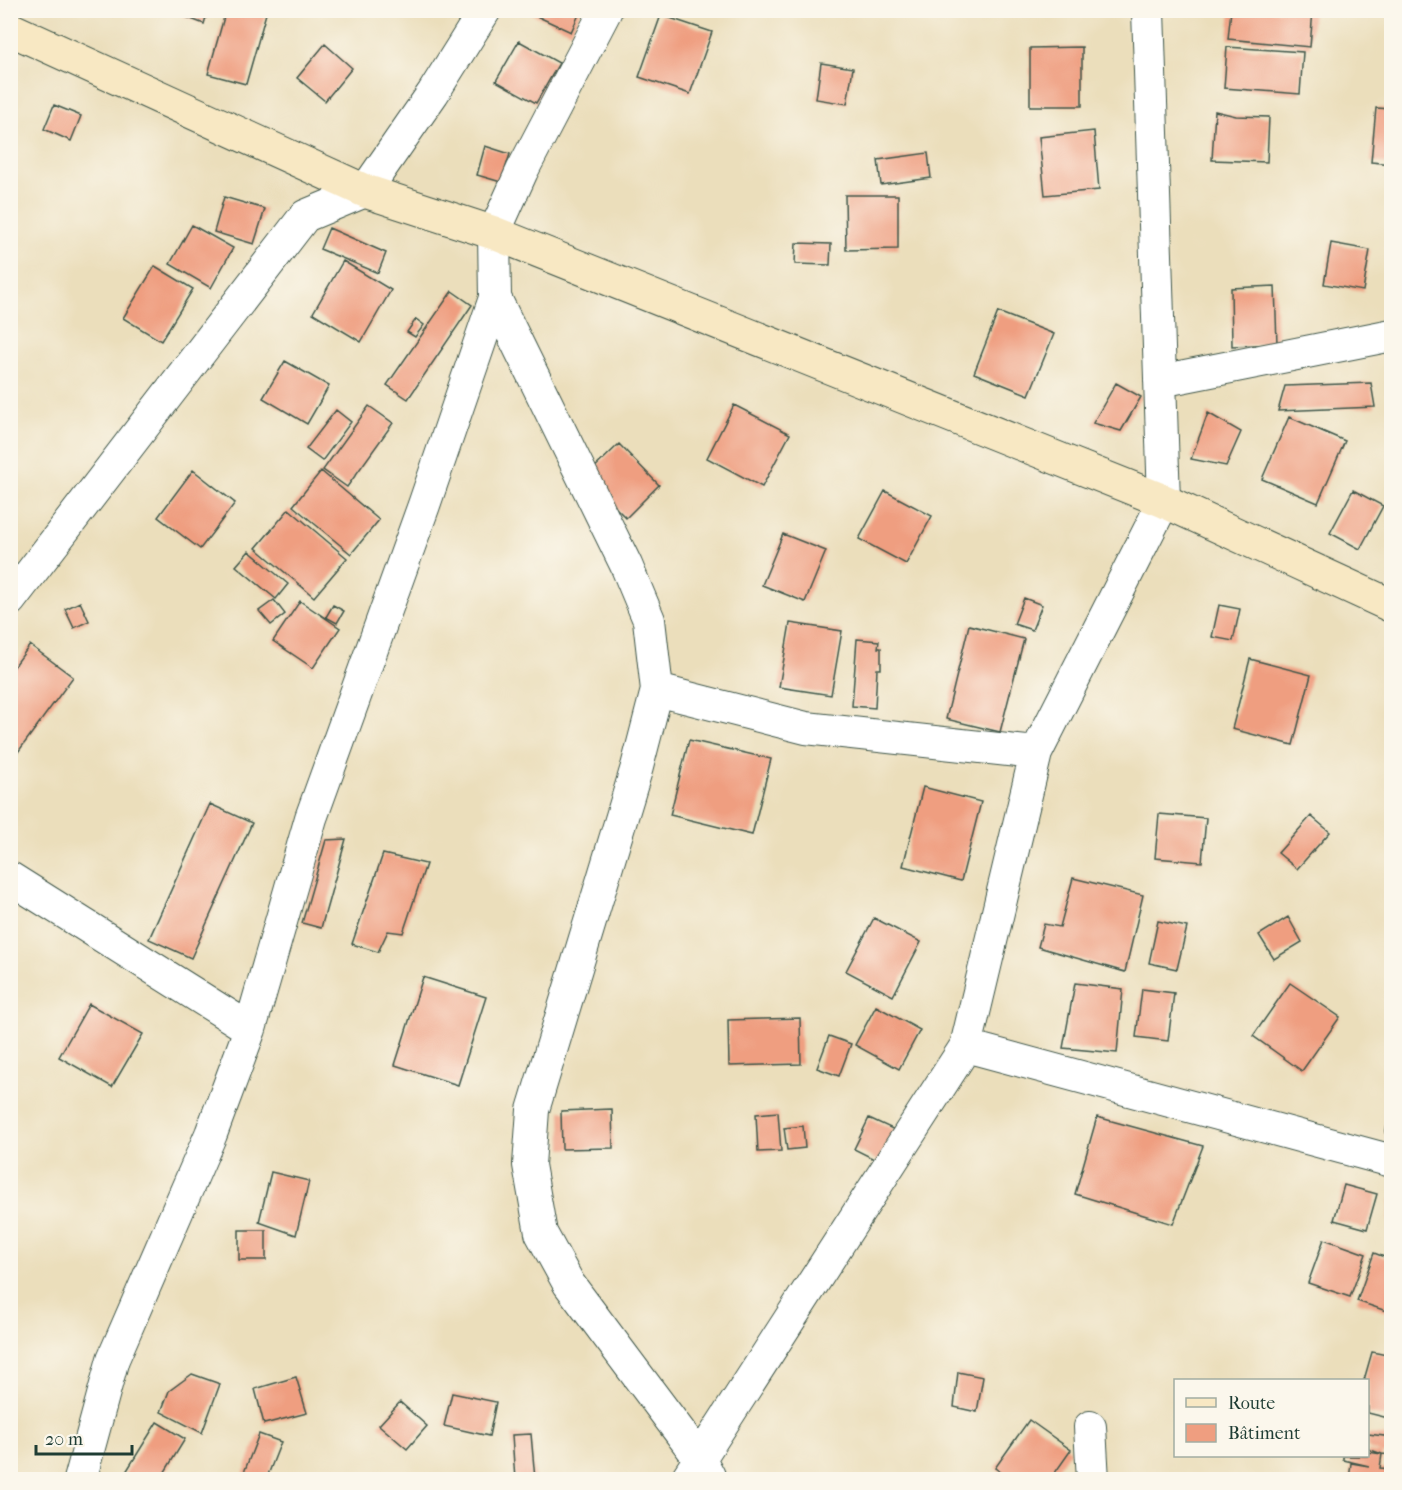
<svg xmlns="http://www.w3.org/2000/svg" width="1402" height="1490" viewBox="0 0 1402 1490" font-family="'IM FELL French Canon',serif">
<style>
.building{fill:#ef9e80}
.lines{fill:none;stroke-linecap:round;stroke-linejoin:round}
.street-casing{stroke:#3e5548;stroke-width:34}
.secondary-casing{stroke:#3e5548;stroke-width:35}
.street{stroke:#fff;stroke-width:32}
.secondary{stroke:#f8e8c3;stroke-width:33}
</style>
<rect width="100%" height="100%" fill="#fbf7ec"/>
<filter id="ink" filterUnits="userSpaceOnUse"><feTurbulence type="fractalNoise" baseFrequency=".0167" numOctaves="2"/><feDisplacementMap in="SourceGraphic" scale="12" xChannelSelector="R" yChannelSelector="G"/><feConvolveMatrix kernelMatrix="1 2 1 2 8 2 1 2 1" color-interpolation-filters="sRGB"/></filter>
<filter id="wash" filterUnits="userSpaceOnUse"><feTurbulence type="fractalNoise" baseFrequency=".008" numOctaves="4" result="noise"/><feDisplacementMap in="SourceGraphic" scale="24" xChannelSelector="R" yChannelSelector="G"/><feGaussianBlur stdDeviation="1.35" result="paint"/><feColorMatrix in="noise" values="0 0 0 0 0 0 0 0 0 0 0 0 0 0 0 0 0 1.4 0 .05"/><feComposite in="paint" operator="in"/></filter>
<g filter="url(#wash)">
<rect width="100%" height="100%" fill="#ebdebb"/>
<g id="blocks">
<path class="building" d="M168 10H208L204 24Z
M226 10H267L246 84 208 74Z
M531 10H581L571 32 530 13Z
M1231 10H1313L1310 47 1228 39Z
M661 15 712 32 690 94 639 77Z
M519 41 559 63 536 103 496 81Z
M325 44 352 68 325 101 297 78Z
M1082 47V106H1030V48Z
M1227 47 1303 52 1300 94 1224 88Z
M821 63 853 68 847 104 816 99Z
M54 105 81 116 71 141 44 129Z
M1376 108 1392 109V164L1371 162Z
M1215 111 1236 116 1269 117 1267 162 1212 160Z
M1094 131 1099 190 1045 195 1039 137Z
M485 146 510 154 501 182 477 175Z
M928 153 931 178 881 185 878 160Z
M845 195H898V249L846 250Z
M224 197 265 209 254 244 214 232Z
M192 225 233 248 211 288 170 264Z
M329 228 386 253 378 273 320 249Z
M796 243 831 244 830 265 795 264Z
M1331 243 1370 250 1363 291 1324 284Z
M343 261 391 290 361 342 313 313Z
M155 266 193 289 161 341 123 318Z
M1275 286 1277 344 1232 346 1231 288Z
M452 291 472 305 408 399 387 385Z
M998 312 1054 334 1029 395 974 373Z
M416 319 424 325 415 337 407 332Z
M285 361 329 386 307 424 263 398Z
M1116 383 1141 397 1121 431 1093 423Z
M1371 383 1375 407 1278 411 1285 386Z
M734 405 790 434 762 487 707 458Z
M369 406 393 423 347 487 323 470Z
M336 410 351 422 322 461 306 449Z
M1208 413 1241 432 1226 466 1191 459Z
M1289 417 1345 441 1318 503 1262 479Z
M619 444 659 485 626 518 585 477Z
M193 470 235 503 200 549 158 517Z
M321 471 379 520 351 554 293 506Z
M1353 490 1383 506 1360 549 1330 533Z
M885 491 932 516 906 564 859 539Z
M289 509 347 558 314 597 256 548Z
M783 534 826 551 805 602 762 585Z
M249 551 288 584 276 599 236 566Z
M1024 598 1042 605 1032 630 1014 624Z
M274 600 285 614 271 625 259 611Z
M300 601 340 628 313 668 273 641Z
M80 602 89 621 74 628 65 609Z
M333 605 344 611 337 623 326 617Z
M1219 605 1240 609 1233 641 1212 637Z
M790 623 842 631 831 695 779 687Z
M969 625 1024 639 1000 732 946 719Z
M857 639 879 641 878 648H881V669H877L875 708 852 706Z
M30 645 73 677 10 763V672Z
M1250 659 1311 675 1293 745 1232 729Z
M689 740 771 759 752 835 670 815Z
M923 787 981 802 961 881 903 866Z
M210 804 252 823 191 958 149 939Z
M1159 814 1206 818 1202 862 1155 858Z
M1311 816 1330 832 1297 869 1278 853Z
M346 839 321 928 302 923 326 840Z
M383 854 426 864 403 933 388 931 378 952 352 944Z
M1073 878 1143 895 1125 972 1038 947 1044 924 1060 927Z
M1288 917 1302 942 1274 959 1259 935Z
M874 918 921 942 893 996 846 971Z
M1158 921 1187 927 1177 969 1149 963Z
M423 977 486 997 458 1085 395 1065Z
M1075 983 1123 989 1117 1053 1063 1048Z
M1290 983 1340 1017 1302 1071 1253 1036Z
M1142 989 1174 993 1168 1041 1136 1037Z
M89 1004 143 1034 112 1087 59 1057Z
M876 1006 920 1030 899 1069 855 1045Z
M800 1018 801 1064 729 1066 728 1020Z
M829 1036 851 1044 839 1076 817 1068Z
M612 1109 613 1148 562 1149 561 1111Z
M1391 1110H1392V1134L1385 1133Z
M778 1112 781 1151 758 1152 756 1114Z
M1097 1117 1203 1146 1173 1224 1075 1194Z
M869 1118 895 1130 880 1162 854 1149Z
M803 1126 805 1148 787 1150 784 1128Z
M271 1172 309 1181 296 1235 259 1222Z
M1344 1185 1377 1194 1367 1229 1334 1220Z
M1390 1199H1392V1246H1388Z
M239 1230H266V1260H239Z
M1324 1239 1366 1254 1350 1297 1308 1283Z
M1374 1253 1392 1260V1313L1357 1301Z
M1372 1352 1392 1356V1419L1368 1413V1380H1364Z
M958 1372 983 1377 977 1412 954 1407Z
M192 1374 220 1384 202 1433 161 1412 169 1391Z
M296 1377 307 1413 264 1424 255 1389Z
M452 1393 496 1402 489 1436 444 1426Z
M400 1402 427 1426 407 1449 379 1425Z
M1029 1420 1071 1450 1050 1480H1012L995 1468Z
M157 1422 185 1439 160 1480H121Z
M259 1434 281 1442 266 1480H241Z
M531 1434 535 1479 515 1480 512 1435Z
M1368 1434 1392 1437V1455L1382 1454 1380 1468 1392 1469V1480H1349L1351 1463 1369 1466 1343 1460V1456H1368V1452L1382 1454 1368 1449Z"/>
</g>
</g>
<g filter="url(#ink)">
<use href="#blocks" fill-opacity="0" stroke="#3e5548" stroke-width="1.5"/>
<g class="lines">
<defs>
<path id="street" d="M495 298 626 565 649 620 657 690 637 767 533 1110 529 1165 541 1233 569 1284 700 1459 709 1476
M1160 381 1392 335
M10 600 305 216 365 191 433 93 485 10
M657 690 806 728 1036 753
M10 878 250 1029
M966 1046 1392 1161
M1090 1427 1093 1480
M80 1480 113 1359 211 1134 250 1029 311 818 424 505 495 298 494 233 522 171 606 10
M686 1480 966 1046 1036 753 1164 501 1148 10"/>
<path id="secondary" d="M10 29 365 191 494 233 1164 501 1392 606"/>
</defs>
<use href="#street" class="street-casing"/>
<use href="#secondary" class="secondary-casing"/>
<use href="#street" class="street"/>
<use href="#secondary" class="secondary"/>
</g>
</g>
<rect width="1402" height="1490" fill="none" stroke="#fbf7ec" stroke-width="36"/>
<rect x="1174" y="1379" width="195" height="78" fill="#fbf7ec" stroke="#a3ada2" stroke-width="1.5"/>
<rect x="1186" y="1398" width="30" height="9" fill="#f8e8c3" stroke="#a3ada2" stroke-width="1.5"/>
<text x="1228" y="1409" font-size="18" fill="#1f3d34">Route</text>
<rect x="1186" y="1424" width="30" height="18" fill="#ef9e80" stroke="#a3ada2" stroke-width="1.5"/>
<text x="1228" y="1439" font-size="18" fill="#1f3d34">Bâtiment</text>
<path d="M36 1445v9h96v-9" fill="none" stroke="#1f3d34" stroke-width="3"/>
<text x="45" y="1445" font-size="18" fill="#1f3d34" stroke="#fbf7ec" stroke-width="4.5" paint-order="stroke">20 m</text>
</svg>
